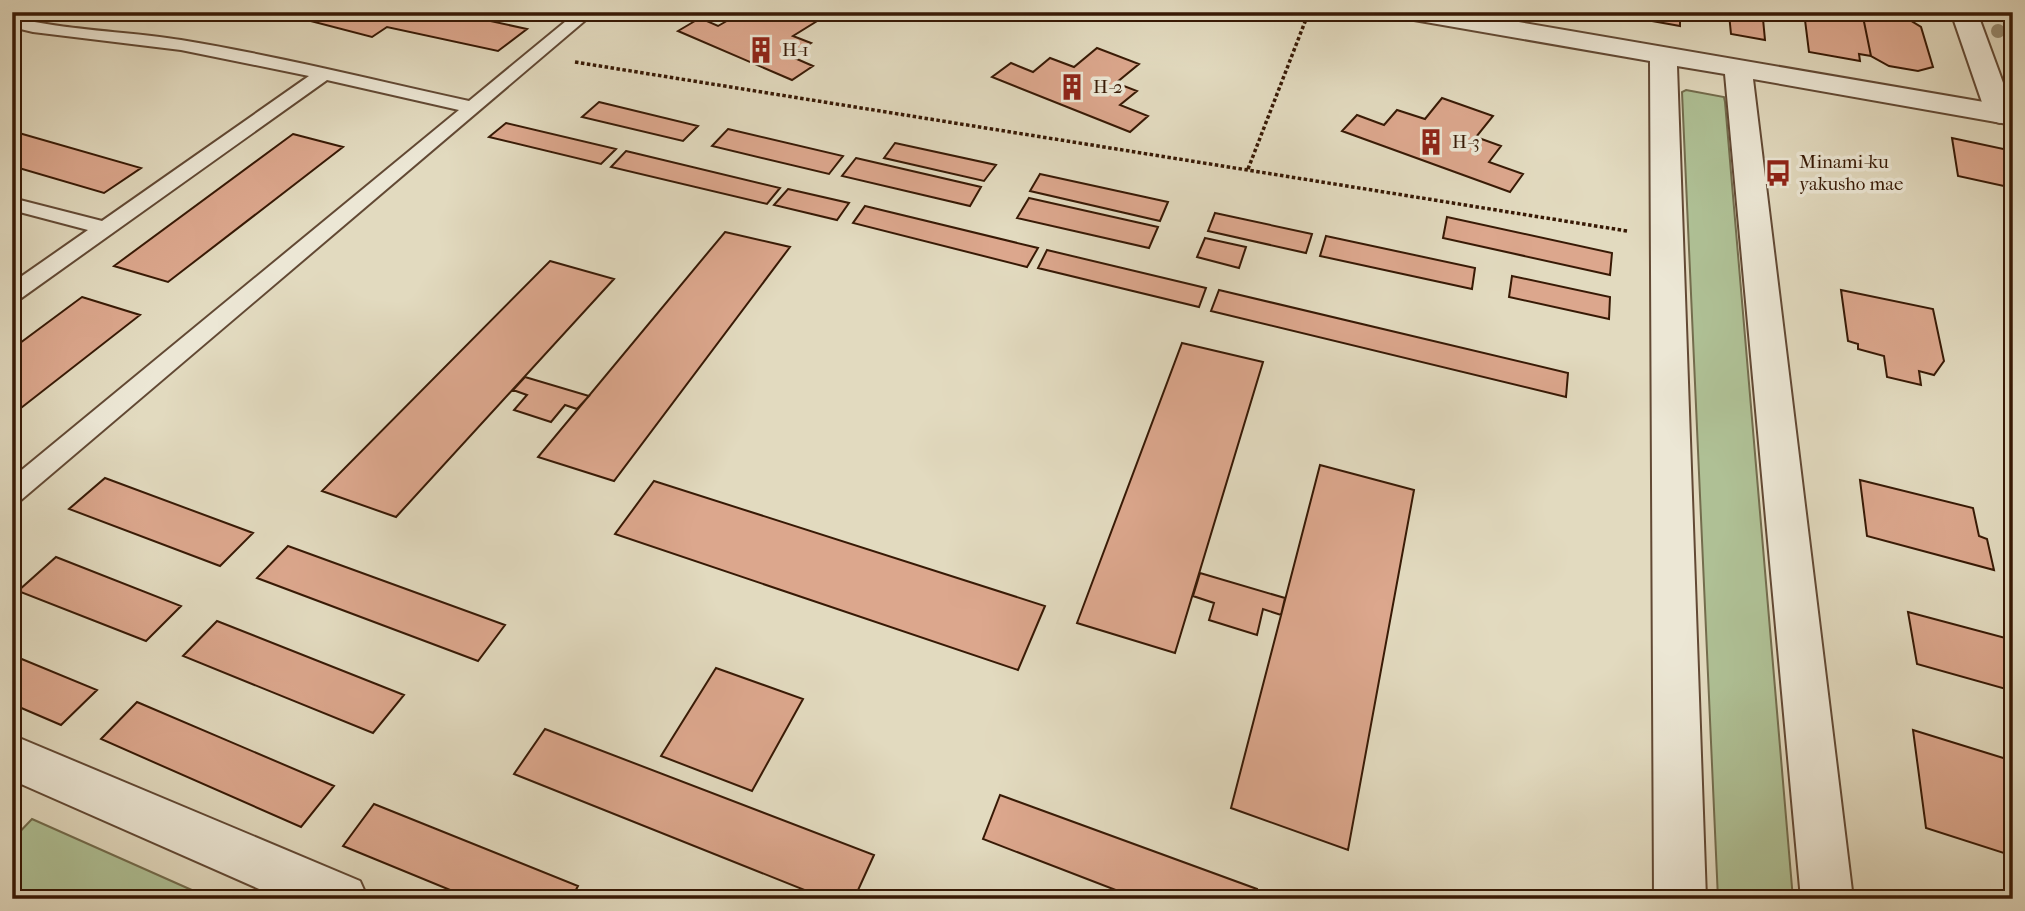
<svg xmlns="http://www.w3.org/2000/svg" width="2025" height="911" viewBox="0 0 2025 911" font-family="'IM FELL French Canon',serif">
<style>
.green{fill:#afc095;stroke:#736c4d;stroke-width:2}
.building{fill:#dca78d;stroke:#371905;stroke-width:2}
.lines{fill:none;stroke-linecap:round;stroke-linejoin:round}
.service-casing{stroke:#624934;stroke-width:4}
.minor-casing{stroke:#624934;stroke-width:4}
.tertiary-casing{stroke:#624934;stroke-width:4}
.path{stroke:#371905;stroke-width:3.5;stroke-dasharray:3.5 2.5;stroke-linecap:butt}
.service{fill:#ece7d5;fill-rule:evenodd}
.minor{fill:#ece7d5;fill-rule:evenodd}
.tertiary{fill:#ece7d5;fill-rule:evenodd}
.tree{fill:#988b70}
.labels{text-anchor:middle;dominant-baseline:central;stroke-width:7;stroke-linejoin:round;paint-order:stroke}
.far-poi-label{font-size:19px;fill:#371905;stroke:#ece7d5;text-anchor:start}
</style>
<rect width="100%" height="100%" fill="#e2dabf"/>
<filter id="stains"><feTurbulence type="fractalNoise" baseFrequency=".00286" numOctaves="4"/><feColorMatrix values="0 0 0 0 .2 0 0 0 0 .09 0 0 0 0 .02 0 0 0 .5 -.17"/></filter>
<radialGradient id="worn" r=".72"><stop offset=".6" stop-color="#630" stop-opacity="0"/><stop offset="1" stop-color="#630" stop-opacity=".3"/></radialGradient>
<path class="green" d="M1686 90 1724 97 1725 102 1793 899H1718L1682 92Z
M32 819 212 899H12V840Z"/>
<path class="building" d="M276 12H382L397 16 402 12H449L527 29 498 51 387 27 372 37Z
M774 12H806L822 18 793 36 811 43 790 56 813 66 792 80 678 31 700 18 718 26 739 14 758 21Z
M1602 12H1714V20L1680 14V26Z
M1804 12H1862L1871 56 1859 54 1860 61 1809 52Z
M1862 12 1903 16 1921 27 1933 67 1918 71 1889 66 1871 56Z
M1729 14 1763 19 1765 40 1731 34Z
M1097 48 1139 64 1116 83 1137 91 1120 105 1148 116 1130 132 992 77 1011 63 1033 72 1050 58 1074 67Z
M1442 98 1493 116 1476 137 1501 146 1489 162 1523 174 1510 192 1342 131 1357 115 1384 125 1397 110 1425 119Z
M599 102 698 126 683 141 582 117Z
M506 123 616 149 601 164 489 137Z
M728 129 843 156 829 174 712 146Z
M12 131 141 168 104 193 12 166Z
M293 134 343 147 168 282 114 266Z
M1952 138 2013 151V188L1958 176Z
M895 143 996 165 984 181 884 158Z
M626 151 780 188 767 204 611 167Z
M856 158 981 187 970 206 842 176Z
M1040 174 1168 202 1160 221 1030 191Z
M788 189 849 203 837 220 774 205Z
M1029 198 1158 227 1149 248 1017 218Z
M865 206 1038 248 1027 267 853 223Z
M1215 213 1312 234 1306 253 1208 231Z
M1447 217 1612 253 1610 275 1443 238Z
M725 232 790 247 614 481 538 457Z
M1326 236 1475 268 1472 289 1320 256Z
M1205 238 1246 247 1239 268 1197 257Z
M1047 250 1206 288 1199 307 1038 268Z
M550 261 614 279 396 517 322 491Z
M1512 276 1610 297 1609 319 1509 297Z
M1219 290 1568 373 1566 397 1211 311Z
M1841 290 1933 309 1944 361 1934 375 1919 371 1921 385 1887 377 1884 356 1858 349V344L1848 341Z
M82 297 140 315 12 415V349Z
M1182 343 1263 362 1175 653 1077 623Z
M525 377 589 396 577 409 565 405 551 422 514 410 527 395 513 390Z
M1320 465 1414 490 1348 850 1231 808Z
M105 478 253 533 220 566 69 509Z
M1860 480 1973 508 1979 536 1987 539 1994 570 1867 536Z
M654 481 1045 606 1018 670 615 534Z
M288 546 505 625 478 661 257 578Z
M56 557 181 606 146 641 18 591Z
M1200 573 1285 598 1281 615 1263 609 1257 635 1209 620 1214 603 1193 596Z
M1908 612 2013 640V691L1917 664Z
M217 621 404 695 373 733 183 656Z
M12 655 97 690 61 725 12 704Z
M716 668 803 699 752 791 661 756Z
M137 702 334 786 301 827 101 739Z
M545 729 874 855 854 899H827L514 774Z
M1913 730 2013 761V856L1926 828Z
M1000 795 1257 889 1255 899H1139L983 839Z
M374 804 578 886 571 899H472L343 846Z"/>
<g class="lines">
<defs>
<path id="service" d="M577 12H595L21 500 12 503V478L459 110 327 80 20 299 12 301V283L88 230 12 210V198L102 221 309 76 181 50 33 32 12 27V17C68 31 125 31 181 40 278 56 373 80 469 101Z"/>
<path id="minor" d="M1951 12H1977L2013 110 2010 120 2000 123 1990 120 1986 114Z
M12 735 360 881 368 899H282L12 780Z"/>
<path id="tertiary" d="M1401 12H1460L2013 107V125L1753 79 1853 899H1801L1725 74 1677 66 1706 899H1654L1650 61 1414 20 1405 17Z"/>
</defs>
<use href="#service" class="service-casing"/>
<use href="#minor" class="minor-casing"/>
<use href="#tertiary" class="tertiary-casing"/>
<path class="path" d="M575 62 1627 231
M1248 169 1308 14"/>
<use href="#service" class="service"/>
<use href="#minor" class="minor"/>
<use href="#tertiary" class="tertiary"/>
</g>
<circle class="tree" cx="1998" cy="31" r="7"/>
<defs>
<symbol id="building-bare" viewBox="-9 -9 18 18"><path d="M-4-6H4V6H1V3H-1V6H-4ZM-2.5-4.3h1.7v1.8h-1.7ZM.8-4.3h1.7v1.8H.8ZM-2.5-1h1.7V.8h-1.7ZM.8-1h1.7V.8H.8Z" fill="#8f2418" stroke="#ece7d5" stroke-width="2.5" paint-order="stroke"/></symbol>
<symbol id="bus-bare" viewBox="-9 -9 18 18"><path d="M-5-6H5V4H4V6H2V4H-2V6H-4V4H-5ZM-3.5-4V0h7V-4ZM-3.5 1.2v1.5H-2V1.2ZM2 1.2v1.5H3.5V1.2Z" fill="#8f2418" stroke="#ece7d5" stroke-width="2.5" paint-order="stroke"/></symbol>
</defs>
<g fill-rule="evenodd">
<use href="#building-bare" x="742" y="31" width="38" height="38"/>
<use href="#building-bare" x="1053" y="68" width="38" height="38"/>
<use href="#building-bare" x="1412" y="123" width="38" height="38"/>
<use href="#bus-bare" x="1759" y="154" width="38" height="38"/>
</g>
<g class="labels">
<g class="far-poi-label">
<text x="782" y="50">H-1</text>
<text x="1093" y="87">H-2</text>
<text x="1452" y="142">H-3</text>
<text x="1799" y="162">Minami-ku<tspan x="1799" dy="22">yakusho mae</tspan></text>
</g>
</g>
<rect width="2025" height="911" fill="none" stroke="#e2dabf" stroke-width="42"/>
<rect x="14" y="14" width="1997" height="883" fill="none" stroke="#371905" stroke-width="3.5"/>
<rect x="21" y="21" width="1983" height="869" fill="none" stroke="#371905" stroke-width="2"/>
<rect width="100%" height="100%" filter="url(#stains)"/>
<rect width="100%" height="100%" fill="url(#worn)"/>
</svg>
